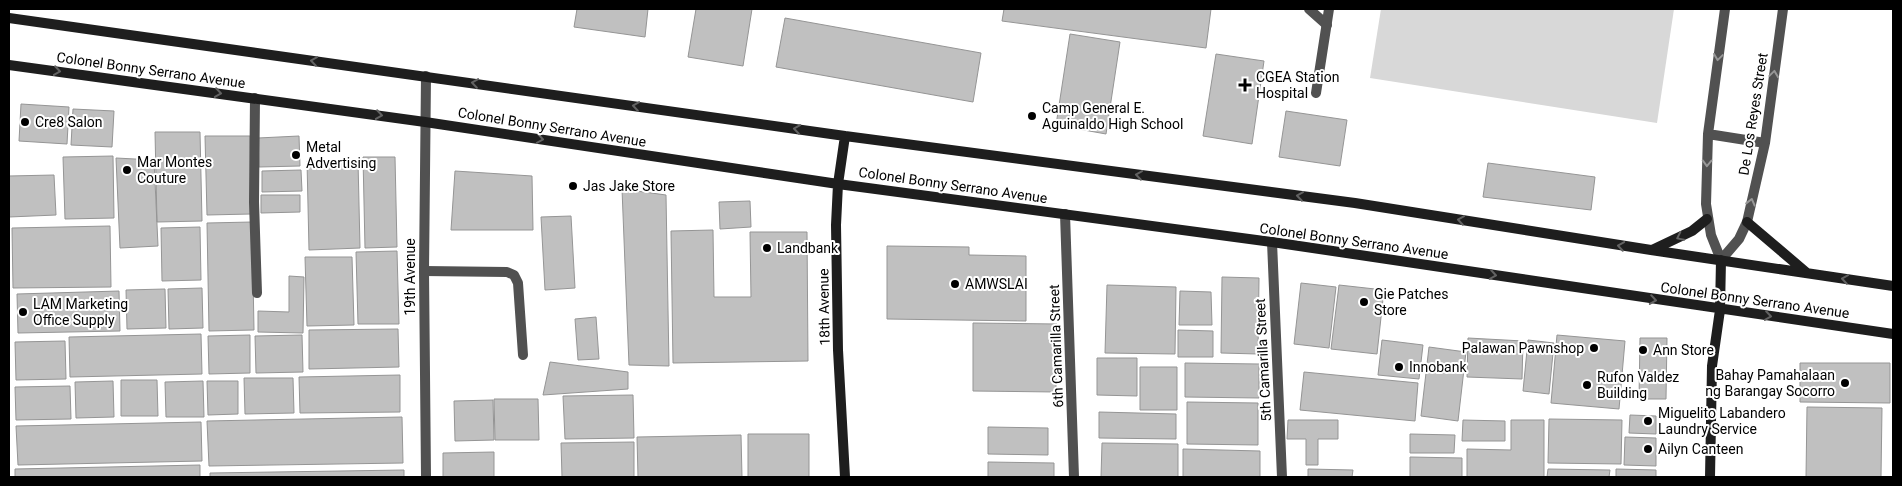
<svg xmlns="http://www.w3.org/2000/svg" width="1902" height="486" viewBox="0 0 1902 486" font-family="Roboto,sans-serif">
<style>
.green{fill:#d8d8d8}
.building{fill:#c0c0c0;stroke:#959595}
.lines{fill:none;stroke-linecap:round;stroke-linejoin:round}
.lane{stroke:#515151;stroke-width:10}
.street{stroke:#515151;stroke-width:10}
.secondary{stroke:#1e1e1e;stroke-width:10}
.oneway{stroke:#979797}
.oneway2{stroke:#626262}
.poi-dot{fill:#000;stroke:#fff;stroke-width:2}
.labels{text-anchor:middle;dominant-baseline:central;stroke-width:4;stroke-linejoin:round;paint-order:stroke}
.street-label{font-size:14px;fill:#000;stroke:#fff}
.poi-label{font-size:14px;fill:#000;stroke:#fff;text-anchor:start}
</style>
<rect width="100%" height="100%" fill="#fff"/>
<path class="green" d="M1381 9H1674L1657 123 1370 78Z"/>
<path class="building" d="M577 9H648L645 37 574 27Z
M696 9H752L743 66 688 57Z
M1004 9H1211L1206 48 1002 21Z
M785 18 981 53 973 102 776 67Z
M1070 34 1120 42 1106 134 1056 125Z
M1216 54 1264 61 1252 144 1203 136Z
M21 104 69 107 67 144 19 141Z
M73 109 114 111 112 147 71 145Z
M1286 111 1347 120 1340 166 1279 157Z
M155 132H200L202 221 157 222Z
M205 136H250L251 214 207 215Z
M299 136 300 166 259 167 258 138Z
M113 156 114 218 65 219 63 157Z
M363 157H395L397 247 365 248Z
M116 158 154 160 158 246 120 248Z
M307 161H358L360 248 309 250Z
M1488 163 1595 177 1591 210 1483 197Z
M301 170 302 191 262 192V171Z
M455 171 532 176 533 230H451Z
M54 175 56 215 9 217V176Z
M622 189 666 195 669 366 629 365Z
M261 195H300V212L261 213Z
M750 201 751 227 720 229 719 202Z
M571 216 575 288 545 290 541 217Z
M252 222 254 330 209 331 207 223Z
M110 226 111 287 13 288 12 228Z
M200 227 201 280 162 281 161 228Z
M713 230 714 297H751L750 232H807L808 361 673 363 671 231Z
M887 246 969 247V255L1026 256V321L887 319Z
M397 251 399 324H358L356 252Z
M305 257H352L354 325 307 326Z
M289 276 304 277 303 333 258 332V311L289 312Z
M1222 277 1259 278 1258 354 1221 353Z
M1301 283 1336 287 1329 348 1294 344Z
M1107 285 1176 287 1175 354 1105 353Z
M1339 285 1384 290 1377 354 1331 349Z
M202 288 203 328 169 329 168 289Z
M165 289 166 328 127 329 126 290Z
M119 291 120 331 18 333 17 294Z
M1180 291 1211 292 1212 325H1179Z
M596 317 599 359 578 360 575 319Z
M973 323 1057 324 1056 392 973 391Z
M398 329 399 367 309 369V330Z
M1178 330 1213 331V357H1178Z
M201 334 202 374 70 377 69 337Z
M250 335V373L209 374 208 336Z
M302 335 303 372 256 373 255 336Z
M1557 335 1625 341 1619 409 1551 403Z
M1468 338 1523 341 1522 379 1467 377Z
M1640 338H1667L1666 399H1639Z
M1382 340 1423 345 1419 379 1378 375Z
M1528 340 1554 343 1549 394 1523 391Z
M65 341 66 379 16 380 15 342Z
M1429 347 1466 352 1458 421 1421 416Z
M1097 358H1137V396L1097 395Z
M550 362 628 372V389L543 395Z
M1185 363 1259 364V398L1185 397Z
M1800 363H1890V403L1800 402Z
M1140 367H1177V410H1140Z
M1304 372 1418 383 1415 421 1300 410Z
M400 375V412L300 413 299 377Z
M244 378H293L294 413 245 414Z
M121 380H157L158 416H121Z
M113 381 114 417 76 418 75 382Z
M203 381 204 417H166L165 382Z
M207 381H238V414L208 415Z
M70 386 71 419 16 420 15 387Z
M633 395 634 438 565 439 563 396Z
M494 399H538L539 440H495Z
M493 400 494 440 455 441 454 401Z
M1187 402 1258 403V445L1187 444Z
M1807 407 1882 408 1881 477H1806Z
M1099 412 1176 414V439L1099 438Z
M1630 415 1656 416V434L1629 433Z
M402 417 403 463 209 466 207 421Z
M1549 419 1622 420 1621 464 1548 463Z
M1288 420H1338V439H1318V465H1306V439H1287Z
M1463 420 1505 421V441H1462Z
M1511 420H1544V477H1467V449L1511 450Z
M201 422 202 461 18 465 16 426Z
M988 427 1048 428V455L988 454Z
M748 434H809V477H748Z
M1410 434 1455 435 1454 453H1410Z
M741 435 742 477H638L637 437Z
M1625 437 1656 438V466L1624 465Z
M634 442V477H562L561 443Z
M1102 443 1178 444V477H1101Z
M1183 449 1260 451V477H1183Z
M494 452V477H443V453Z
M1410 457 1462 458V477H1410Z
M988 462 1054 463V477H988Z
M200 465V477H15V469Z
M1308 469 1353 470 1352 477H1308Z
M1548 469 1610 470 1609 477H1547Z
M1616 469 1656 470V477H1616Z
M404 470V477H210V473Z"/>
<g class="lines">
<path class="lane" d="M1309 9 1327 25
M1725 9 1708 134 1706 204 1711 235 1721 260 1739 239 1747 222 1765 143 1783 9
M255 98 254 202 257 293
M1708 134 1765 143
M424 271 507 272 514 275 518 283 523 355"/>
<path class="street" d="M426 76 424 271 426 477
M1316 93 1329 9
M1065 214 1074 477
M1272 242 1282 477"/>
<path class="secondary" d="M9 18 845 136 1355 203 1651 250 1893 286
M9 65 425 122 838 184 1272 242 1893 334
M1747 222 1807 273
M1652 250 1692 231 1707 219
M845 477 838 350 836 225 838 184 845 136
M1710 477 1712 366 1720 310 1721 260"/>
</g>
<defs><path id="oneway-chevron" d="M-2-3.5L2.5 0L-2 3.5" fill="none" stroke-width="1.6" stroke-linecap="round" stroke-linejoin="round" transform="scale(1.25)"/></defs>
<g class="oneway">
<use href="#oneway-chevron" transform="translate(1718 57) rotate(98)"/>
<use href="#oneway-chevron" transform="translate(1774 74) rotate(-82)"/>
<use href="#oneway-chevron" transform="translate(1707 163) rotate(92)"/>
<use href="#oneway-chevron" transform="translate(1751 202) rotate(-76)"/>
</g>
<g class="oneway2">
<use href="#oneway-chevron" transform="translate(314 61) rotate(-172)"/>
<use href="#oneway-chevron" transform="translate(57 71) rotate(8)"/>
<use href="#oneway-chevron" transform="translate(475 83) rotate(-172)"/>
<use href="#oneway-chevron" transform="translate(218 93) rotate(8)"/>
<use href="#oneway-chevron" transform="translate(636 106) rotate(-172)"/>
<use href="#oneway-chevron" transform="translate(379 115) rotate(8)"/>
<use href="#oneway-chevron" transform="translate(797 129) rotate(-172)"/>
<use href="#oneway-chevron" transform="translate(540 139) rotate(9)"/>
<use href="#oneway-chevron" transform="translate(1139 175) rotate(-172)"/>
<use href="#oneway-chevron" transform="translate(1300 196) rotate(-172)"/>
<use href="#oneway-chevron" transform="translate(1461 220) rotate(-171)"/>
<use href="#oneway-chevron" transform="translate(1680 237) rotate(154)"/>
<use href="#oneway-chevron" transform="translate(1621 246) rotate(-171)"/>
<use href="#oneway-chevron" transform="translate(1493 275) rotate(9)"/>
<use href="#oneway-chevron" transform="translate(1845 279) rotate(-171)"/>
<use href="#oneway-chevron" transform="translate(1653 300) rotate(9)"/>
<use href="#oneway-chevron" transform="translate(1768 316) rotate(8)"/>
</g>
<g class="poi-dot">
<path d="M1242.5 77.5h5v5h5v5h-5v5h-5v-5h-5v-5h5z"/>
<circle cx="1032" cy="116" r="5"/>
<circle cx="25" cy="122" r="5"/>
<circle cx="296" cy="155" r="5"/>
<circle cx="127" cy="170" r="5"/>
<circle cx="573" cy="186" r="5"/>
<circle cx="767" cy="248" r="5"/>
<circle cx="955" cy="284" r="5"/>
<circle cx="1364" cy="302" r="5"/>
<circle cx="23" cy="312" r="5"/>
<circle cx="1594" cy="348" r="5"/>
<circle cx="1643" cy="350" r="5"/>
<circle cx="1399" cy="367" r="5"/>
<circle cx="1845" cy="383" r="5"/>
<circle cx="1587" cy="385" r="5"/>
<circle cx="1648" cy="421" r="5"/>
<circle cx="1648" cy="449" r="5"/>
</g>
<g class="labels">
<g class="street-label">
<text transform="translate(151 70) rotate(8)">Colonel Bonny Serrano Avenue</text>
<text transform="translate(1753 114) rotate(-81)">De Los Reyes Street</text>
<text transform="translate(552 127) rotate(9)">Colonel Bonny Serrano Avenue</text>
<text transform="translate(953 185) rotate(8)">Colonel Bonny Serrano Avenue</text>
<text transform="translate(1354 241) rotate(8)">Colonel Bonny Serrano Avenue</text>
<text transform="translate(410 277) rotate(-90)">19th Avenue</text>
<text transform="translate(1755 300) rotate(8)">Colonel Bonny Serrano Avenue</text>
<text transform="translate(824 307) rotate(-91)">18th Avenue</text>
<text transform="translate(1056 346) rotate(-92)">6th Camarilla Street</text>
<text transform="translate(1263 360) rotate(-93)">5th Camarilla Street</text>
</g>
<g class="poi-label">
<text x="1256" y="77">CGEA Station<tspan x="1256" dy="16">Hospital</tspan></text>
<text x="1042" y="108">Camp General E.<tspan x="1042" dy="16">Aguinaldo High School</tspan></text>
<text x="35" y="122">Cre8 Salon</text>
<text x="306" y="147">Metal<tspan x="306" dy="16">Advertising</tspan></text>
<text x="137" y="162">Mar Montes<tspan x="137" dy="16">Couture</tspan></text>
<text x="583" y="186">Jas Jake Store</text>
<text x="777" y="248">Landbank</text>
<text x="965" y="284">AMWSLAI</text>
<text x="1374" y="294">Gie Patches<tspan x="1374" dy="16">Store</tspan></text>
<text x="33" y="304">LAM Marketing<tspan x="33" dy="16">Office Supply</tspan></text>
<text x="1584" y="348" text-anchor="end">Palawan Pawnshop</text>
<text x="1653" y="350">Ann Store</text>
<text x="1409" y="367">Innobank</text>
<text x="1835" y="375" text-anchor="end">Bahay Pamahalaan<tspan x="1835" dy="16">ng Barangay Socorro</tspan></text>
<text x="1597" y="377">Rufon Valdez<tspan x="1597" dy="16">Building</tspan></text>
<text x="1658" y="413">Miguelito Labandero<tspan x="1658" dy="16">Laundry Service</tspan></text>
<text x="1658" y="449">Ailyn Canteen</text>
</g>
</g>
<rect width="1902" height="486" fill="none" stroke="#000000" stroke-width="20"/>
</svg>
